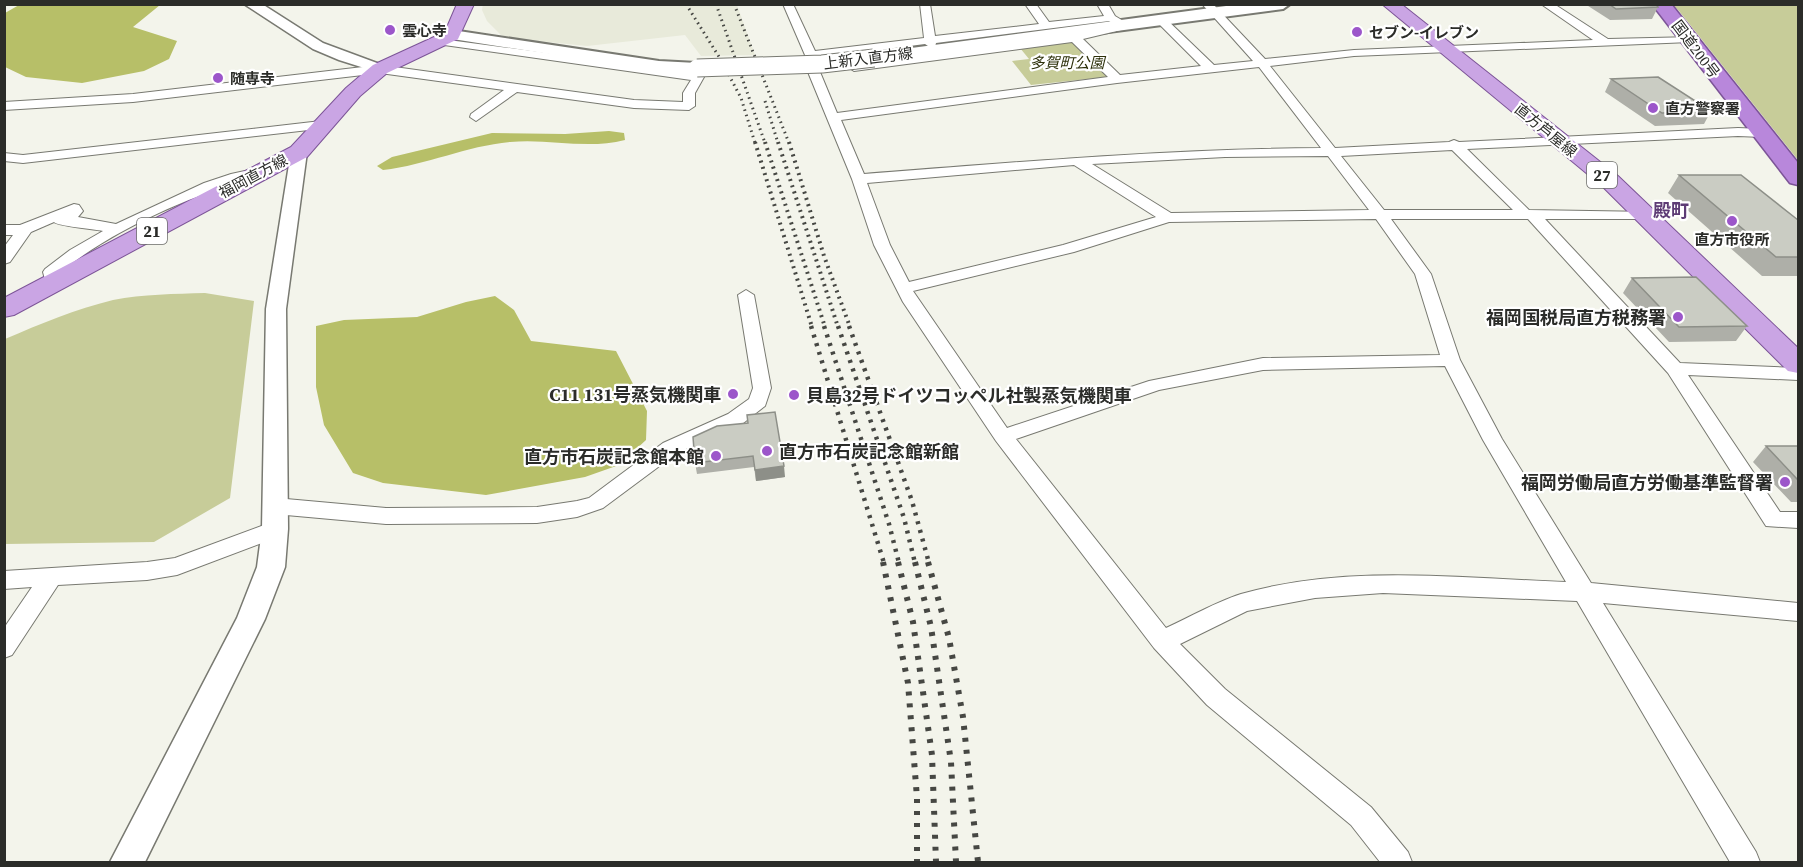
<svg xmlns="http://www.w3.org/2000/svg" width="1803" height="867" viewBox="0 0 1803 867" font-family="'Source Serif 4','Noto Sans JP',serif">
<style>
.built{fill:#e8eada}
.green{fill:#c7cc99}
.forest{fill:#b7bf68}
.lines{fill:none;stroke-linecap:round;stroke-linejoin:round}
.minor-casing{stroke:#787971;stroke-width:2}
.tertiary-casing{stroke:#787971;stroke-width:3}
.secondary-casing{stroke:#787971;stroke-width:4}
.primary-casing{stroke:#7c5497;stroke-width:2}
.trunk-casing{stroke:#7c5497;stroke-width:3}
.minor{fill:#fff;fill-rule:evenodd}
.tertiary{fill:#fff;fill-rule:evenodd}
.secondary{fill:#fff;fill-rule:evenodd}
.primary{fill:#caa5e4;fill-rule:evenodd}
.trunk{fill:#b887db;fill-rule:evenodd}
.rail-far3{stroke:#464743;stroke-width:3;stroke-dasharray:1.5 4;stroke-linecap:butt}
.rail-far2{stroke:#464743;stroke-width:4;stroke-dasharray:2 4.5;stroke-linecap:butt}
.rail-far1{stroke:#464743;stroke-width:4.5;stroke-dasharray:3 6;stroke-linecap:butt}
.rail{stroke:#464743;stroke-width:6;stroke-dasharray:4 8;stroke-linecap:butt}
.secondary-bridge-casing{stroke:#787971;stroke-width:19;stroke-linecap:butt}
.secondary-bridge{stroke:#fff;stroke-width:17}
.wall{fill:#aeafa8}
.shaded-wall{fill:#8d8f88}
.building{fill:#caccc3;stroke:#8d8f88;stroke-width:1.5}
.poi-dot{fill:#9c56ca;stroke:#fff;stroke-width:2}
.labels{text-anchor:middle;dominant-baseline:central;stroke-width:4.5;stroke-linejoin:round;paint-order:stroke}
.far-poi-label{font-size:15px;font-weight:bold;fill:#2b2c29;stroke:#fff;text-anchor:start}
.far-street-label{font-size:15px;fill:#2b2c29;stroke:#fff}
.far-park-label{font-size:15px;font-style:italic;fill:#2d300a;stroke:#fff}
.shield{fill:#fff;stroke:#6b6b69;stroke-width:1.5}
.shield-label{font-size:16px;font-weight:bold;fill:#2b2c29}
.far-quarter-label{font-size:18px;font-weight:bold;fill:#5d3b75;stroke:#fff}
.poi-label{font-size:18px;font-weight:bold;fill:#2b2c29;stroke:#fff;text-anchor:end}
</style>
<rect width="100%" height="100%" fill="#f3f4eb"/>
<path class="built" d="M483 4 737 5 755 55 701 56 685 35 587 46 509 38 501 35 487 21 482 10Z"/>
<path class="green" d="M1673 5H1798V160L1679 11Z
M1075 42 1107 77 1031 85 1012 61 1029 59 1020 48Z
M205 293 254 301 230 498 154 542 5 544V339C40 324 76 309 113 300 143 294 175 294 205 293Z"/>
<path class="forest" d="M19 5H160L133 27 177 41 169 59 144 71 82 83 26 77 5 67V13Z
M609 131 624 133 625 140C586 150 548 138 510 142 466 146 427 165 383 170L377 166 392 157 492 133 565 134Z
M495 296 514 310 531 341 616 351 647 411 646 440 619 465 585 477 486 495 383 483 353 473 324 425 316 387V326L344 320 417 317 466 302Z"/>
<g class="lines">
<defs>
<path id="minor" d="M783 4H793L815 51 924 38 920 4H930L935 36 1039 24 1025 4H1036L1049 22 1104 16 1097 4H1108L1115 16 1125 22V29L1083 39 1120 75 1201 66 1156 21V17H1164L1214 65 1253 61 1202 4H1213L1265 59 1354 50 1593 40 1541 4H1554L1608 39 1694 37V41L1690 42 1354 56 1270 66 1335 148 1449 142 1454 140 1459 142 1738 128 1762 129 1769 133 1762 137 1738 136 1467 149 1529 210 1651 212 1653 215 1646 219H1545L1680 363 1798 368V380L1688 375 1780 512H1798V528L1766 526 1668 373 1528 219H1391L1431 274 1460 360 1502 439 1591 583 1798 603V621L1603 603 1756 852 1760 862H1730L1577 601 1383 593 1315 598 1247 611 1180 644 1225 689 1371 807 1408 852 1412 862H1380L1351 825 1207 705 1154 648 996 441 903 302 874 245 852 179 808 72 805 55ZM1109 21 1115 25 1075 35 854 63 848 67 854 71 1072 42 1108 77 837 113 820 72 817 58 925 44 931 48 935 47 936 43ZM1259 67 1321 148C1168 149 1017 162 864 174L841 120 1117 83ZM1452 150 1513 210H1384L1341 156ZM1328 156 1369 210 1171 213 1092 164 1225 157ZM1074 165 1156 217 1063 245 909 282 890 245 867 183ZM1376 219 1415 274 1440 355 1263 358 1149 381 1007 428 913 291 1074 252 1169 222ZM1445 366 1483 440 1566 582C1459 578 1346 564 1241 594 1216 602 1190 617 1166 628L1016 439 1159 390 1263 370Z
M441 39 698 73 704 77 695 93V106L689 110 634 108 517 92 476 121 470 117 471 114 504 90 380 73 133 102 4 110V102L133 94 380 65 634 100 683 102V93L691 80 437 44 435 42Z
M321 121 328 125 326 128 23 163 4 161V153L23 155Z
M263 167 268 168 270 171 268 174C197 192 117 227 59 273L61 284 59 287H47L43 272 45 269 70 250 103 231C93 229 57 226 54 222L31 232 10 262 4 264V247L13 235H4V225H20L74 204 79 205 83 211 78 217 116 224 204 183 231 174Z
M746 290 754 295 771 388 765 406 742 424 677 453 603 508 577 517 537 523 386 524 275 514 268 511 264 506 268 501 275 498 386 508 537 507 577 501 589 498 663 443 728 414 749 399 753 388 738 295Z
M275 521 283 523 286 529 283 535 177 575 147 580 58 585 12 655 4 658V628L32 587 4 589V571L147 562 175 558Z"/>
<path id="tertiary" d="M244 4H262L323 43 385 66 387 69 380 73 339 60 313 49Z
M299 147 307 152 286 309 288 529 285 567 265 619 145 862H110L237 618 257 567 262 529 266 309 291 152Z"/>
<path id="secondary" d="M1241 4H1290L1283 9 874 63 868 62 866 58 868 54 874 53Z
M452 30 659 61 697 63 703 64 706 68 703 72 697 73 659 71 446 38 444 35 446 32Z"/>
<path id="primary" d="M457 4H474L458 39 387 73 360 96 307 157 14 315 4 317V298L291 147 346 88 373 65 445 32Z
M1382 4H1401L1618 176 1798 348V373L1788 371 1602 186Z"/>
<path id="trunk" d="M1652 4H1671L1798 163V185L1790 183Z"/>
</defs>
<use href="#minor" class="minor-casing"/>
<use href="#tertiary" class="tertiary-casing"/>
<use href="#secondary" class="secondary-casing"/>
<use href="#primary" class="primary-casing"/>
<use href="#trunk" class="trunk-casing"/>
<use href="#minor" class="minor"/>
<use href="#tertiary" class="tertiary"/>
<use href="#secondary" class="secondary"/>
<use href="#primary" class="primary"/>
<use href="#trunk" class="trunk"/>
<path class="rail-far3" d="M686 4 721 60 741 98 755 143
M716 4 765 143
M734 4 789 143
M765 101 778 143"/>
<path class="rail-far2" d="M755 142 812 327
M765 142 825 327
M778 142 838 327
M789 142 824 256 850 327"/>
<path class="rail-far1" d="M811 326 884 563
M824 326 889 524 899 563
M838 326 904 518 915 563
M849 326 912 501 929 563"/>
<path class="rail" d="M883 562 908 683 917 798V862
M898 562 913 622 932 755 936 862
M915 562 931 627 951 762 956 862
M928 562 949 638 963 717 978 862"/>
<defs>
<path id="secondary-bridge" d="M697 68 822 64 874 58"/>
</defs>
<use href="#secondary-bridge" class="secondary-bridge-casing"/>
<use href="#secondary-bridge" class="secondary-bridge"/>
</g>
<path class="wall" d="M1585 4H1656L1658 7 1652 19 1610 20Z
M1611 79 1711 111 1704 124 1655 126 1605 92Z
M1679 175 1798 220V276H1762L1668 193Z
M1632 278 1747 326 1736 341 1669 342 1623 293Z
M748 423 785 477 756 481 754 467 697 474 695 463Z
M1766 446H1798V502H1791L1753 462Z"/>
<path class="shaded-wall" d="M784 466 785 477 756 481 755 470Z"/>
<path class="building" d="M1609 4H1656L1658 7 1616 9Z
M1658 77 1711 111 1662 113 1611 79Z
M1679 175H1741L1798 220V257H1776Z
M1696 277 1747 326 1679 327 1632 278Z
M775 412 784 466 755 470 753 456 695 463 693 437 717 426 748 423 747 415Z
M1766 446H1798V480Z"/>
<g class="poi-dot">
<circle cx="390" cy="30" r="6"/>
<circle cx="1357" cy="32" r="6"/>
<circle cx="218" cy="78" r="6"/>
<circle cx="1653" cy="108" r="6"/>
<circle cx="1732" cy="221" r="6"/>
<circle cx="1678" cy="317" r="6"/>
<circle cx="733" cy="394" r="6"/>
<circle cx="794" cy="395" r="6"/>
<circle cx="767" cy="451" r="6"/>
<circle cx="716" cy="456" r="6"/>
<circle cx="1785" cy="482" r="6"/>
</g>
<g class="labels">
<g class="far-poi-label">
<text x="402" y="30">雲心寺</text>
<text x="1369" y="32">セブン-イレブン</text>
<text x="230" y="78">随専寺</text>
<text x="1665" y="108">直方警察署</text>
<text x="1732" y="239" text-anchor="middle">直方市役所</text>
</g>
<g class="far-street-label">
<text transform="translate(1696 49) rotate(53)">国道200号</text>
<text transform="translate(868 58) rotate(-7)">上新入直方線</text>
<text transform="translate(1546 130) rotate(39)">直方芦屋線</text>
<text transform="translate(253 176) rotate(-28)">福岡直方線</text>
</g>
<g class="far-park-label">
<text x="1067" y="62">多賀町公園</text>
</g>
<g class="shield">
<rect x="1587" y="162" width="30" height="26" rx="4.5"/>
<rect x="137" y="218" width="30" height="26" rx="4.5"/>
</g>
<g class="shield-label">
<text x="1602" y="175">27</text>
<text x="152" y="231">21</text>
</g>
<g class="far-quarter-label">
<text x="1671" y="210">殿町</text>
</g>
<g class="poi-label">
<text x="1666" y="317">福岡国税局直方税務署</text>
<text x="721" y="394">C11 131号蒸気機関車</text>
<text x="806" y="395" text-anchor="start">貝島32号ドイツコッペル社製蒸気機関車</text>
<text x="779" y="451" text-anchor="start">直方市石炭記念館新館</text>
<text x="704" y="456">直方市石炭記念館本館</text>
<text x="1773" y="482">福岡労働局直方労働基準監督署</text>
</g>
</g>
<rect width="1803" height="867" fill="none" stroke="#2b2c29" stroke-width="12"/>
</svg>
